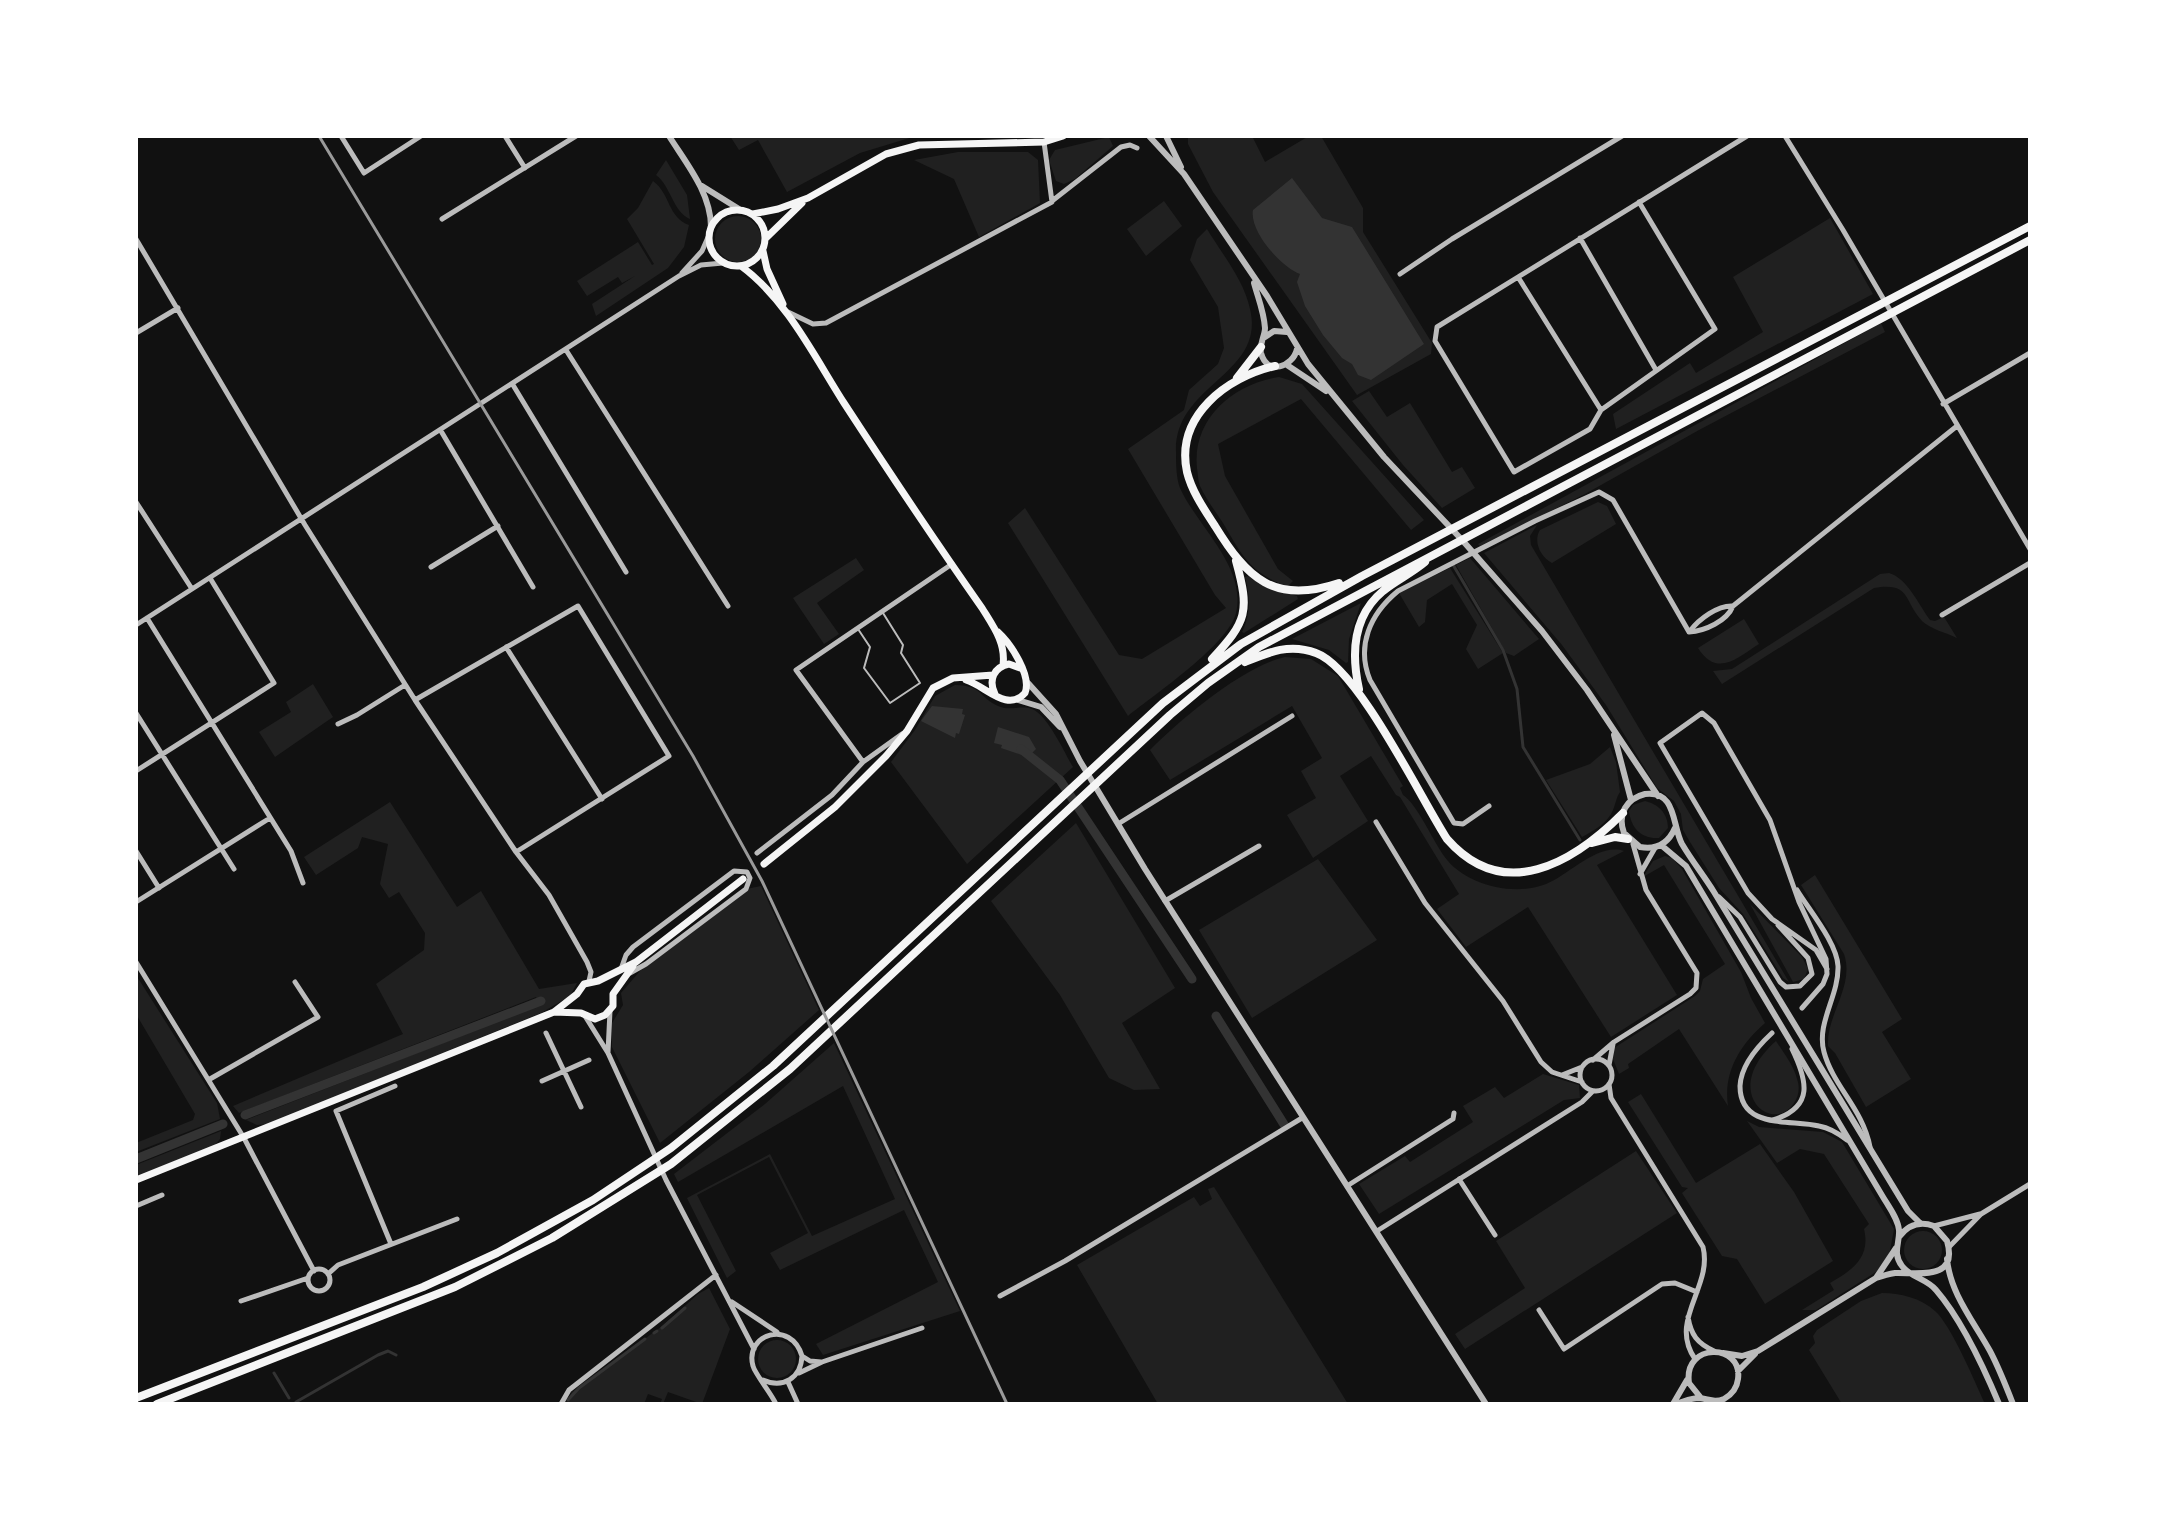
<svg xmlns="http://www.w3.org/2000/svg" width="2166" height="1540" viewBox="0 0 2166 1540" font-family="'Roboto Serif',serif">
<style>
.green{fill:#202020}
.water{fill:#333}
.lines{fill:none;stroke-linecap:round;stroke-linejoin:round}
.stream{stroke:#333;stroke-width:3}
.canal{stroke:#333;stroke-width:9}
.service{stroke:#bcbcbc;stroke-width:2}
.minor{stroke:#bcbcbc;stroke-width:5}
.tertiary{stroke:#bcbcbc;stroke-width:6}
.secondary{stroke:#f5f5f5;stroke-width:7}
.trunk{stroke:#f5f5f5;stroke-width:8}
.rail{stroke:#9a9a9a;stroke-width:3}
</style>
<rect width="100%" height="100%" fill="#111"/>
<path class="green" d="M730 136H916L860 153 787 192 758 140 739 150Z
M1188 136H1252L1265 162 1309 136H1321L1363 208V232L1432 343 1431 354 1357 395 1213 192 1188 144Z
M1109 137 1113 146 1075 179 1064 184 1056 181 1049 160 1055 150Z
M958 152H1028L1038 160 1040 203 979 237 954 179 914 160Z
M666 160 687 195 690 219C673 212 671 186 656 175Z
M653 181C670 193 668 218 689 225L684 247 668 268 596 316 592 304 635 276 622 283 618 277 587 296 577 281 638 242 652 265 654 264 627 219 638 208Z
M1164 201 1182 226 1146 256 1127 229Z
M715 239a23 23 0 1 1 46 0a23 23 0 1 1-46 0Z
M1830 218 1873 294 1616 429 1613 414 1690 363 1696 373 1763 332 1733 277Z
M1207 229C1222 254 1244 280 1250 309 1266 375 1174 384 1176 452 1176 462 1176 478 1180 488 1197 526 1247 567 1236 613 1228 645 1155 694 1128 716L1008 523 1025 508 1119 655 1142 659 1226 608 1215 595 1128 449 1184 410 1189 390 1218 364 1224 348 1218 307 1190 260 1197 239Z
M1881 323 1885 332 1699 430 1585 494 1480 546 1478 544Z
M1279 377 1302 384 1424 520 1411 530 1301 399 1218 444 1225 476 1278 569 1293 581 1287 587C1249 571 1243 557 1223 523 1215 511 1206 499 1200 486 1198 481 1198 474 1197 468 1192 419 1233 384 1279 377Z
M1369 391 1387 417 1410 403 1452 472 1462 467 1475 488 1442 508 1403 465 1352 401Z
M1598 502 1607 506 1616 524 1552 563C1540 557 1533 541 1540 530Z
M1537 525 1530 536 1531 545 1789 982 1783 978 1743 914 1719 888 1690 842 1683 830 1681 814 1674 801 1657 788 1606 705 1562 645 1484 553Z
M856 558 864 570 817 603 839 634 824 644 793 598Z
M1470 558 1539 639 1514 656 1506 653 1456 565Z
M1450 568 1503 653 1478 669 1466 649 1477 625 1452 584 1427 600 1425 622 1419 627 1399 593Z
M1889 573C1907 578 1919 605 1930 620L1935 621 1944 617 1957 638C1947 633 1930 629 1922 621 1903 600 1911 582 1874 588L1722 684 1713 671 1732 669 1880 574Z
M1248 576 1268 588 1297 596 1298 599 1244 633 1242 632C1251 614 1250 595 1245 577Z
M1361 603 1349 639 1348 662 1346 663 1329 650 1292 639Z
M1744 619 1759 644C1737 658 1717 678 1698 648Z
M1285 657 1311 659 1338 676 1403 786 1400 788 1403 795C1417 804 1432 839 1444 856 1464 885 1514 897 1546 884 1569 875 1598 842 1624 851L1597 865 1677 995 1611 1037 1528 907 1466 947 1437 909 1459 894 1400 797 1396 795 1371 756 1340 776 1368 821 1313 858 1287 815 1316 798 1301 771 1322 758 1292 706 1170 780 1150 750C1181 719 1242 667 1285 657Z
M313 684 333 717 275 757 259 732 291 712 286 702Z
M955 685C984 686 978 697 998 706 1008 711 1018 706 1029 708 1046 711 1064 752 1073 767L967 864 891 762 915 730 935 696Z
M1610 747 1616 762 1620 792C1616 798 1616 803 1613 810 1608 823 1593 831 1582 837L1546 780 1590 764Z
M1645 801C1658 804 1668 813 1668 828L1659 838C1641 839 1631 828 1629 811L1633 805Z
M390 802 457 907 481 891 539 989 577 983 570 996 541 1013 268 1124 257 1125 246 1120 540 1005 536 997 239 1113 233 1106 403 1034 376 984 424 950 425 933 399 892 389 898 380 884 388 844 362 837 358 848 316 875 304 857Z
M1076 823 1175 988 1122 1023 1160 1089 1134 1090 1109 1078 1060 995 991 901Z
M1665 856 1672 858 1682 869 1741 972 1751 998 1765 1023C1740 1045 1723 1072 1728 1106L1679 1029 1628 1064 1629 1068 1619 1074 1613 1059 1614 1048 1695 996 1700 991 1703 979 1725 964 1664 865 1643 877 1653 861Z
M1318 859 1377 940 1252 1018 1199 930Z
M1815 875 1902 1019 1882 1032 1911 1079 1866 1107 1835 1053 1828 1046C1826 1015 1855 986 1844 954L1801 885Z
M761 886 819 1010 749 1072 660 1143 612 1047V1023L623 1005 621 993 646 964 746 889Z
M1750 904 1802 957 1808 969 1804 979 1793 982Z
M136 975 217 1103 220 1119 136 1152V1143L193 1120 195 1114 136 1014Z
M1776 1041C1783 1052 1794 1066 1797 1079 1800 1087 1799 1096 1794 1103 1772 1136 1719 1091 1776 1041Z
M834 1043 960 1311 823 1355 816 1344 938 1282 904 1210 780 1270 770 1253 808 1233 769 1157 697 1195 736 1271 727 1278 687 1198 770 1154 812 1236 895 1199 843 1086 678 1182 674 1174 765 1104Z
M1543 1074 1579 1085 1580 1098 1564 1100 1379 1214 1359 1184 1405 1156 1410 1162 1473 1122 1463 1106 1495 1087 1504 1098Z
M1641 1094 1696 1183 1760 1144 1794 1192 1833 1261 1765 1304 1737 1259 1722 1256 1682 1193 1688 1188 1682 1187 1628 1102Z
M1747 1121 1759 1127 1823 1132 1842 1142 1894 1229 1889 1256 1879 1270 1816 1310H1802L1834 1290 1830 1283C1852 1270 1871 1258 1864 1229L1869 1224 1824 1154 1800 1149 1777 1163Z
M221 1131 220 1139 214 1146 136 1176V1165Z
M1636 1151 1677 1213 1465 1349 1455 1334 1525 1288 1496 1241Z
M1214 1187 1348 1404H1158L1077 1265 1194 1197 1200 1206 1212 1199 1208 1189Z
M1904 1250a19 19 0 1 1 38 0a19 19 0 1 1-38 0Z
M709 1288 730 1329 702 1404 668 1392 663 1404H660L662 1399 648 1394 644 1404 602 1402 601 1404H565L572 1392 665 1324 698 1294Z
M1882 1293C1900 1293 1921 1298 1935 1311 1951 1325 1975 1382 1985 1404H1842L1809 1350 1815 1343 1813 1336 1817 1330 1861 1301Z
M758 1359a19 19 0 1 1 38 0a19 19 0 1 1-38 0Z"/>
<path class="water" d="M1292 178 1322 218 1352 227 1424 344 1371 380 1358 375 1352 364 1342 358 1323 335 1305 306 1297 282 1300 274C1281 267 1249 231 1253 210Z
M932 706 963 709 962 714 965 715 959 734 956 733 955 738 921 721Z
M998 727 1029 737 1036 749 1028 757 1001 748 1002 745 994 743Z"/>
<g class="lines">
<path class="stream" d="M1452 563 1503 650 1517 689 1523 747 1580 840
M662 1328 685 1308
M654 1333 657 1331
M274 1373 289 1398
M568 1400 579 1388 645 1339
M296 1402 378 1355 388 1351 396 1355"/>
<path class="canal" d="M1021 749 1060 780 1192 979
M1216 1016 1285 1126
M245 1115 541 1001
M136 1159 223 1124"/>
<path class="service" d="M858 629 870 647 864 668 890 703 920 683 901 653 903 645 883 613"/>
<path class="minor" d="M341 136 364 173 421 136
M505 136 525 168
M1785 136 1843 230 2030 549
M1052 201 1121 147 1130 145 1137 148
M1639 202 1715 329 1601 410 1590 429 1514 472 1435 341 1437 327 1747 136
M442 219 576 136
M1580 238 1656 370
M136 239 305 525 415 700 516 852 549 895 587 962 591 972 589 981
M682 273 702 251 709 235
M1400 274 1452 239 1622 136
M1518 277 1601 410
M788 312 813 324 826 323 1052 202 1044 142
M136 333 178 308
M566 350 728 606
M513 385 626 572
M1943 404 2030 353
M441 431 533 587
M136 502 192 589
M431 567 498 526
M1942 615 2030 563
M147 618 291 851 303 883
M136 625 679 276 701 265 723 263
M1690 631C1699 619 1718 605 1733 606
M1689 632C1705 631 1727 621 1733 606L1957 426
M506 647 602 799
M415 700 578 606 669 756 516 852
M136 713 234 869
M338 724 357 715 405 685
M863 762 796 670 952 564
M136 771 274 683 210 578
M1489 806 1463 824 1454 823 1370 680C1356 646 1370 614 1398 591L1535 521 1599 492 1613 500 1689 632
M1376 822 1425 903 1503 1001 1541 1062 1552 1072 1582 1082
M1118 824 1292 716
M136 851 159 888
M757 853 832 795 863 762 902 734
M1640 874 1655 848
M1797 890C1809 910 1837 943 1838 966 1839 996 1816 1023 1824 1052 1833 1086 1863 1109 1870 1147
M1719 897 1740 917 1780 982 1786 987 1800 986 1812 974 1808 958 1778 925
M1165 901 1259 846
M136 902 270 818
M136 962 244 1138 314 1271
M621 969 626 955 633 947 734 871 747 872 750 878 746 889 646 964 630 973
M1802 1008 1823 984 1827 974 1826 959 1799 902 1770 820 1714 723 1702 713 1660 743 1748 893 1772 919 1816 950 1827 969
M585 1016 608 1053 666 1180 754 1349
M546 1033 581 1107
M1772 1033C1758 1046 1741 1065 1740 1086 1740 1130 1791 1119 1819 1126 1830 1128 1838 1133 1847 1140
M608 1052 610 1011
M1580 1075a16 16 0 1 1 32 0a16 16 0 1 1-32 0Z
M1593 1060 1614 1042 1690 994 1696 988 1697 973 1646 890 1633 844
M1609 1065 1613 1044
M1562 1075 1582 1067
M210 1079 318 1017 295 982
M542 1081 589 1060
M1609 1084 1611 1098 1703 1247C1713 1287 1668 1320 1695 1359
M1773 1120C1815 1107 1807 1080 1792 1049
M1459 1179 1495 1235
M1347 1186 1453 1119 1454 1113
M136 1206 162 1195
M1934 1226 1980 1214
M1377 1231 1582 1102 1593 1091
M391 1244 336 1111 395 1086
M1949 1247 1981 1214 2030 1184
M308 1280a11 11 0 1 1 22 0a11 11 0 1 1-22 0Z
M328 1274 338 1265 457 1219
M1000 1296 1065 1261 1302 1118
M241 1301 308 1278
M732 1302 777 1332
M1539 1310 1564 1349 1662 1284 1675 1283 1697 1292
M1688 1317C1691 1335 1697 1343 1714 1351
M802 1356 810 1361 821 1362
M799 1373 822 1362 922 1328
M763 1380C783 1389 801 1378 802 1356 791 1319 744 1334 753 1366 755 1374 771 1393 776 1404
M788 1382 798 1404
M561 1404 569 1390 716 1275"/>
<path class="tertiary" d="M669 136C686 163 711 193 711 227
M1149 136 1184 174 1267 296 1308 364 1384 457 1463 541 1542 631 1587 690 1658 796
M1166 136 1181 167
M702 186 739 209
M1254 283C1258 298 1264 312 1265 328 1265 336 1259 344 1261 353 1267 376 1293 367 1297 349
M1265 337 1274 331 1287 332
M1287 365 1326 391
M1028 683 1056 714 1080 761 1145 869 1486 1404
M1018 700 1041 707 1060 727
M1614 735 1631 800
M1675 828C1668 844 1656 850 1640 847L1624 833C1621 825 1620 817 1625 808 1629 801 1637 796 1645 794 1677 790 1672 826 1682 844 1692 861 1704 876 1714 892L1908 1211 1920 1223
M1661 845 1686 866 1883 1197C1889 1207 1898 1219 1899 1230 1900 1243 1892 1253 1902 1266 1910 1277 1927 1279 1936 1290 1962 1320 1984 1368 1999 1404
M1947 1259C1950 1293 1974 1322 1990 1351 1999 1368 2006 1386 2013 1404
M1876 1278 1896 1248
M1723 1353 1742 1356 1758 1351 1876 1278C1882 1276 1889 1274 1895 1273 1916 1272 1959 1282 1947 1241L1934 1226C1920 1221 1908 1225 1899 1237
M1738 1371 1755 1354
M1673 1404 1687 1380
M1675 1404C1683 1402 1691 1398 1699 1398 1709 1399 1714 1403 1724 1399 1731 1395 1737 1388 1738 1379 1743 1343 1683 1342 1689 1383L1701 1398"/>
<path class="secondary" d="M709 238a28 28 0 1 1 56 0a28 28 0 1 1-56 0Z
M753 214 778 209 808 198 886 154 919 145 1044 142 1063 136
M766 238 802 203
M763 251 767 269 783 304
M741 266C787 300 814 356 844 403 889 472 935 541 982 608 993 626 1006 643 1003 665
M966 680C986 686 1007 713 1025 693 1032 676 1011 644 998 632
M995 694C988 680 994 667 1009 664L1020 668
M764 864 835 807 886 756 907 731 933 688 953 678 993 675
M554 1012 581 1013 595 1019 605 1015 613 1006V994L633 966
M136 1180 554 1012 577 994 584 984 598 981 636 962 743 879"/>
<path class="trunk" d="M1275 366C1227 377 1175 416 1187 472 1192 492 1204 509 1215 526 1247 578 1274 605 1339 583
M1237 378 1261 347
M1212 659C1247 621 1250 612 1236 561
M1245 662C1269 652 1290 643 1316 653 1358 668 1420 797 1447 839 1504 904 1573 863 1623 813
M1359 689C1351 653 1353 616 1383 591 1397 580 1412 573 1425 562
M1592 843 1615 837 1628 839
M136 1398 423 1287 497 1253 593 1200 671 1148 773 1066 1163 703 1241 644 1362 576 2030 226
M157 1404 455 1287 552 1238 671 1164 790 1069 1170 715 1208 683 1259 647 2030 240"/>
<path class="rail" d="M319 136 693 756 762 881 1007 1404"/>
</g>
<rect width="2166" height="1540" fill="none" stroke="#ffffff" stroke-width="276"/>
</svg>
